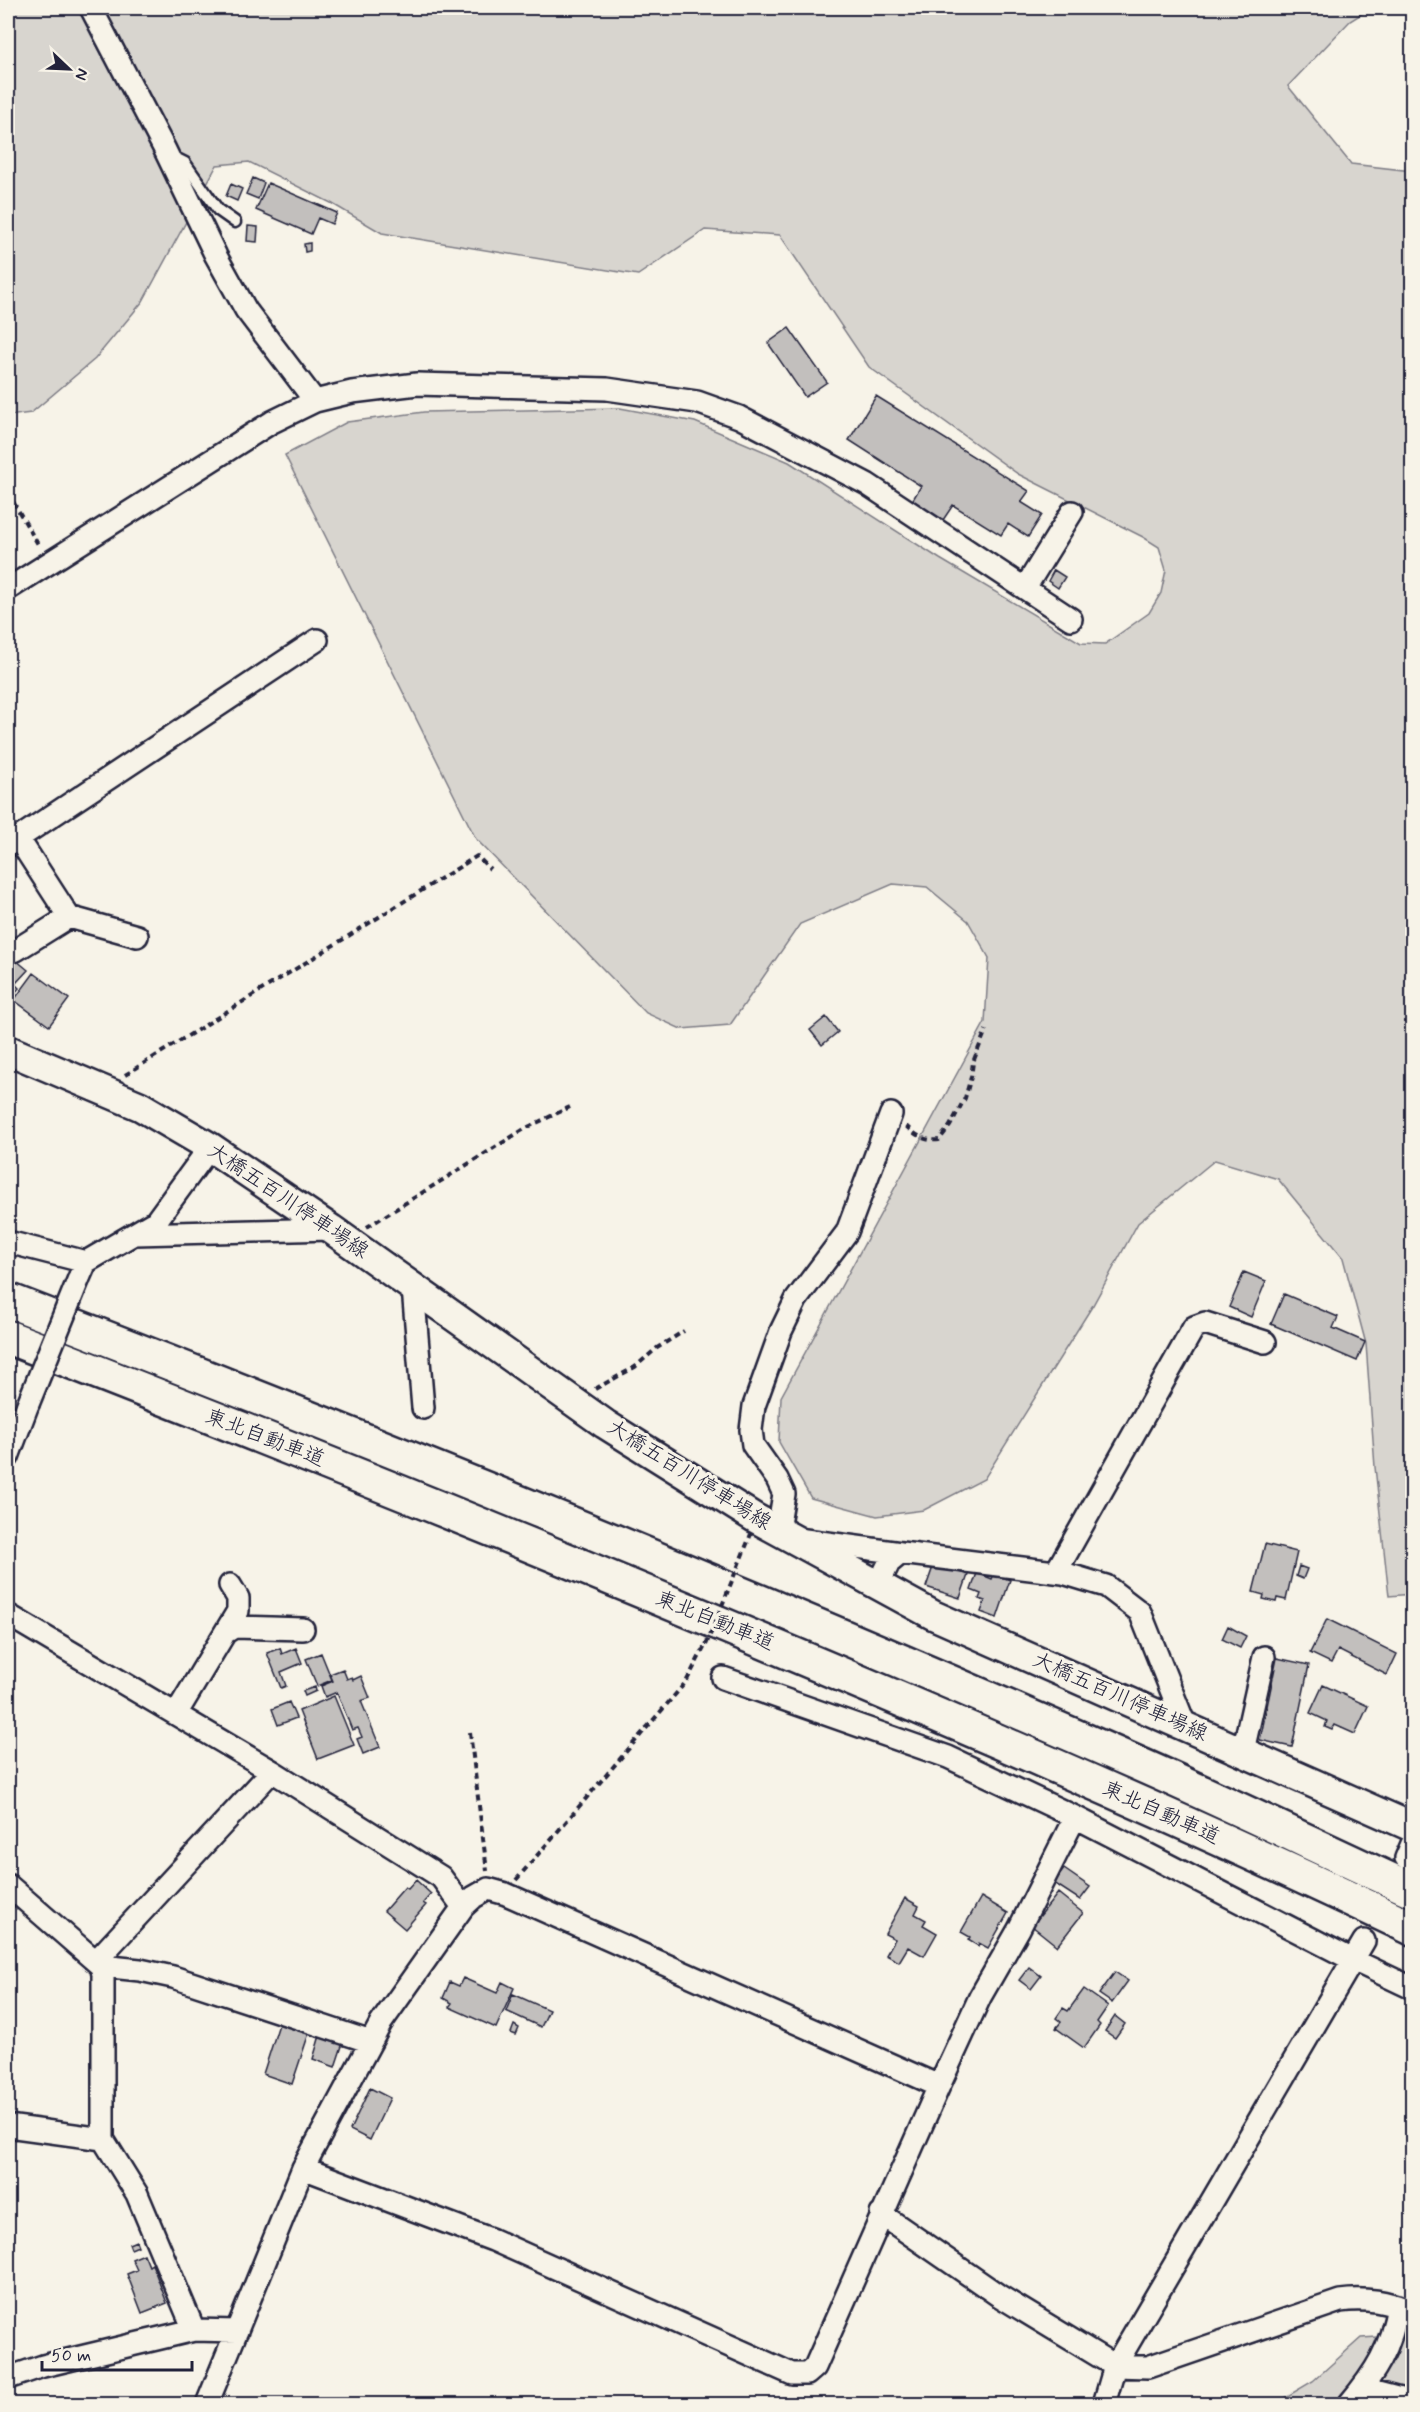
<svg xmlns="http://www.w3.org/2000/svg" width="1420" height="2412" viewBox="0 0 1420 2412" font-family="Mynerve,'Klee One',sans-serif">
<style>
.green{fill:#d8d5cf;stroke:#7d7c85;stroke-width:1.5}
.building{fill:#c2bfbd;stroke:#22223b;stroke-width:1.5}
.lines{fill:none;stroke-linecap:round;stroke-linejoin:round}
.service-casing{stroke:#22223b;stroke-width:15}
.minor-casing{stroke:#22223b;stroke-width:26}
.secondary-casing{stroke:#22223b;stroke-width:33}
.motorway-casing{stroke:#22223b;stroke-width:38}
.path{stroke:#22223b;stroke-width:4;stroke-dasharray:6 4.5;stroke-linecap:butt}
.service{stroke:#f7f3e8;stroke-width:10}
.minor{stroke:#f7f3e8;stroke-width:21}
.secondary{stroke:#f7f3e8;stroke-width:28}
.motorway{stroke:#f7f3e8;stroke-width:33}
.minor-bridge-casing{stroke:#22223b;stroke-width:26;stroke-linecap:butt}
.path-bridge{stroke:#22223b;stroke-width:4;stroke-dasharray:6 4.5;stroke-linecap:butt}
.minor-bridge{stroke:#f7f3e8;stroke-width:21}
.labels{text-anchor:middle;dominant-baseline:central;stroke-width:6;stroke-linejoin:round;paint-order:stroke}
.street-label{font-size:21px;fill:#22223b;stroke:#f7f3e8}
</style>
<rect width="100%" height="100%" fill="#f7f3e8"/>
<filter id="ink" filterUnits="userSpaceOnUse"><feTurbulence type="fractalNoise" baseFrequency=".0167" numOctaves="2"/><feDisplacementMap in="SourceGraphic" scale="12" xChannelSelector="R" yChannelSelector="G"/><feConvolveMatrix kernelMatrix="1 2 1 2 8 2 1 2 1" color-interpolation-filters="sRGB"/></filter>
<g filter="url(#ink)">
<path class="green" d="M8 8H1371L1350 21 1288 86 1351 164 1412 171V1594L1389 1596 1375 1467 1366 1344 1343 1258 1278 1179 1215 1160 1138 1223 1093 1305 984 1479 924 1510 877 1516 811 1498 779 1442 781 1397 985 1022 989 958 968 921 927 887 893 884 800 924 730 1025 681 1029 646 1013 476 839 285 455 347 422 424 412 620 408 695 422 789 462 940 559 1081 643 1105 644 1149 613 1161 593 1166 570 1159 547 1143 537 1018 474 869 367 780 235 705 230 638 275 382 233 331 203 249 162 217 165 143 301 95 359 31 413 8 416Z
M1412 2335V2404H1274L1313 2381 1361 2338Z"/>
<path class="building" d="M253 178 264 183 258 199 246 194Z
M268 183 337 213 332 224 318 218 311 234 256 210Z
M231 184 242 189 237 201 226 196Z
M248 226 258 227 257 242 247 241Z
M310 243V251L305 252 304 244Z
M789 328 827 382 805 397 768 343Z
M876 396 1029 491 1021 502 1042 515 1028 537 1008 524 1001 535 953 505 943 520 912 501 921 486 849 440Z
M1054 570 1065 577 1058 588 1048 581Z
M16 960 28 970 15 984 19 988 8 1001V969Z
M34 973 69 999 49 1026 14 1000Z
M826 1017 838 1032 822 1045 810 1030Z
M1244 1272 1266 1281 1251 1317 1229 1307Z
M1284 1294 1338 1317 1333 1328 1365 1342 1357 1361 1271 1324Z
M8 1391 15 1393 10 1404 8 1403Z
M1265 1544 1297 1552 1286 1600 1277 1598 1276 1602 1263 1599 1264 1595 1253 1592Z
M934 1564 968 1575 960 1598 926 1587Z
M1299 1566 1307 1569 1303 1579 1296 1576Z
M977 1573 992 1579 994 1574 1010 1580 997 1618 981 1612 985 1601 979 1599 981 1594 971 1590Z
M1327 1619 1397 1654 1387 1675 1338 1650 1331 1663 1310 1653Z
M1228 1626 1246 1636 1240 1648 1222 1639Z
M280 1648 282 1654 296 1648 302 1663 281 1672 286 1686 281 1688 267 1653Z
M321 1653 332 1680 317 1686 306 1659Z
M1277 1658 1309 1665 1292 1747 1260 1740Z
M343 1669 347 1679 352 1677 353 1680 361 1676 370 1698 361 1701 380 1747 363 1754 357 1739 362 1737 358 1728 352 1730 337 1692 325 1697 321 1686 333 1681 330 1674Z
M1323 1685 1368 1706 1355 1734 1335 1725 1332 1730 1325 1727 1327 1721 1310 1713Z
M315 1687 316 1691 305 1696 303 1691Z
M334 1696 354 1745 318 1759 299 1711Z
M289 1702 296 1718 278 1725 272 1709Z
M1064 1869 1090 1887 1080 1900 1054 1883Z
M416 1880 431 1894 423 1903 426 1905 405 1929 384 1911 405 1887 408 1889Z
M1058 1893 1083 1913 1057 1946 1032 1926Z
M981 1897 1008 1913 988 1948 979 1943 978 1946 968 1940 970 1937 961 1932Z
M905 1898 919 1906 915 1914 926 1920 923 1925 937 1933 924 1956 908 1947 899 1962 886 1955 895 1939 885 1934Z
M1029 1967 1041 1976 1031 1989 1019 1980Z
M1115 1972 1128 1981 1112 2003 1099 1994Z
M463 1978 497 1993 502 1982 514 1988 496 2028 449 2007 452 2003 443 1998 450 1982 459 1986Z
M1084 1989 1108 2006 1097 2022 1100 2025 1084 2048 1056 2028 1061 2022 1056 2018 1063 2008 1068 2011Z
M513 1994 549 2010 541 2027 506 2011Z
M1115 2016 1125 2024 1115 2038 1105 2031Z
M280 2021 310 2030 292 2084 263 2074Z
M514 2025 519 2028 516 2035 511 2033Z
M321 2032 344 2040 335 2067 313 2059Z
M370 2088 390 2098 370 2140 350 2130Z
M136 2241 138 2246 131 2249 129 2244Z
M144 2254 149 2266 152 2264 167 2303 142 2313 127 2274 137 2270 132 2259Z"/>
<g class="lines">
<defs>
<path id="service" d="M169 155 185 163 218 210 235 222"/>
<path id="minor" d="M315 401 352 392 417 384 607 389 697 402 739 417 867 484 1071 619
M1025 588 1072 512
M8 589 272 422 315 401 246 310 216 256 164 148 91 8
M18 838 69 917
M8 845 317 640
M8 952 16 950 69 917 137 936
M135 1234 331 1229
M8 1242 86 1262
M79 1278 86 1262 156 1221 210 1147
M413 1288 423 1408
M8 1457 28 1404
M778 1530 784 1494 777 1479 753 1445 751 1430 754 1406 781 1331 796 1300 847 1232 891 1114
M805 1540 901 1553
M1056 1572 1194 1327 1205 1323 1265 1342
M878 1585 889 1563 901 1553 1063 1573 1106 1586 1140 1612 1185 1725
M8 1615 272 1771 441 1877 463 1907
M226 1632 234 1627 303 1629
M723 1678 948 1757 1075 1817
M176 1714 238 1611V1598L230 1585
M1243 1751 1264 1657
M1406 1858 1412 1844
M8 1885 101 1966 103 1974V2139
M96 1961 272 1771
M101 1966 140 1970 173 1977 371 2042
M939 2086 980 1997 1019 1929 1075 1817 1353 1960 1412 1988
M8 2126 103 2139 137 2194 194 2330
M881 2214 998 2295 1115 2366 1148 2367 1340 2301C1366 2297 1387 2302 1412 2311
M8 2378 43 2366 194 2330 237 2331
M1362 2389 1412 2402
M207 2404 303 2168 381 2023 463 1907 474 1897 488 1889 506 1894 939 2086 815 2367 807 2374H792L493 2240 303 2168
M1104 2404 1115 2366 1364 1941
M1349 2404C1376 2372 1391 2348 1398 2306"/>
<path id="secondary" d="M8 1050 140 1106 210 1147 331 1229 605 1424 755 1518 933 1615 1412 1827"/>
<path id="motorway" d="M8 1300C386 1446 763 1599 1134 1762 1228 1803 1320 1848 1412 1890
M8 1337C236 1426 464 1517 690 1611 933 1712 1175 1815 1412 1928"/>
</defs>
<use href="#service" class="service-casing"/>
<use href="#minor" class="minor-casing"/>
<use href="#secondary" class="secondary-casing"/>
<use href="#motorway" class="motorway-casing"/>
<path class="path" d="M8 493 39 546
M125 1075 477 856 490 869
M906 1126C915 1135 926 1142 939 1140L950 1126 965 1098 971 1077 973 1062 986 1030
M367 1227 526 1128 570 1107
M595 1389 635 1367 657 1348 684 1331
M470 1732 487 1871
M516 1880 686 1682 705 1646"/>
<use href="#service" class="service"/>
<use href="#minor" class="minor"/>
<use href="#secondary" class="secondary"/>
<use href="#motorway" class="motorway"/>
<defs>
<path id="minor-bridge" d="M28 1404 79 1278"/>
</defs>
<use href="#minor-bridge" class="minor-bridge-casing"/>
<path class="path-bridge" d="M706 1645 751 1534"/>
<use href="#minor-bridge" class="minor-bridge"/>
</g>
</g>
<g class="labels">
<g class="street-label">
<text transform="translate(288 1201) rotate(34)">大橋五百川停車場線</text>
<text transform="translate(265 1438) rotate(21)">東北自動車道</text>
<text transform="translate(689 1475) rotate(32)">大橋五百川停車場線</text>
<text transform="translate(715 1621) rotate(22)">東北自動車道</text>
<text transform="translate(1120 1697) rotate(24)">大橋五百川停車場線</text>
<text transform="translate(1161 1813) rotate(24)">東北自動車道</text>
</g>
</g>
<rect width="1420" height="2412" fill="none" stroke="#f7f3e8" stroke-width="30"/>
<rect x="15" y="15" width="1390" height="2382" fill="none" stroke="#22223b" stroke-width="2" filter="url(#ink)"/>
<g transform="translate(69 69) rotate(113)" stroke="#f7f3e8" stroke-width="4.5" paint-order="stroke">
<path d="M0-4.5L10 22L0 15L-10 22Z" fill="#22223b"/>
<text y="-9" font-size="16" font-weight="bold" text-anchor="middle" fill="#22223b">N</text>
</g>
<path d="M42 2361v9h150v-9" fill="none" stroke="#22223b" stroke-width="3"/>
<text x="51" y="2361" font-size="18" fill="#22223b" stroke="#f7f3e8" stroke-width="4.5" paint-order="stroke">50 m</text>
</svg>
